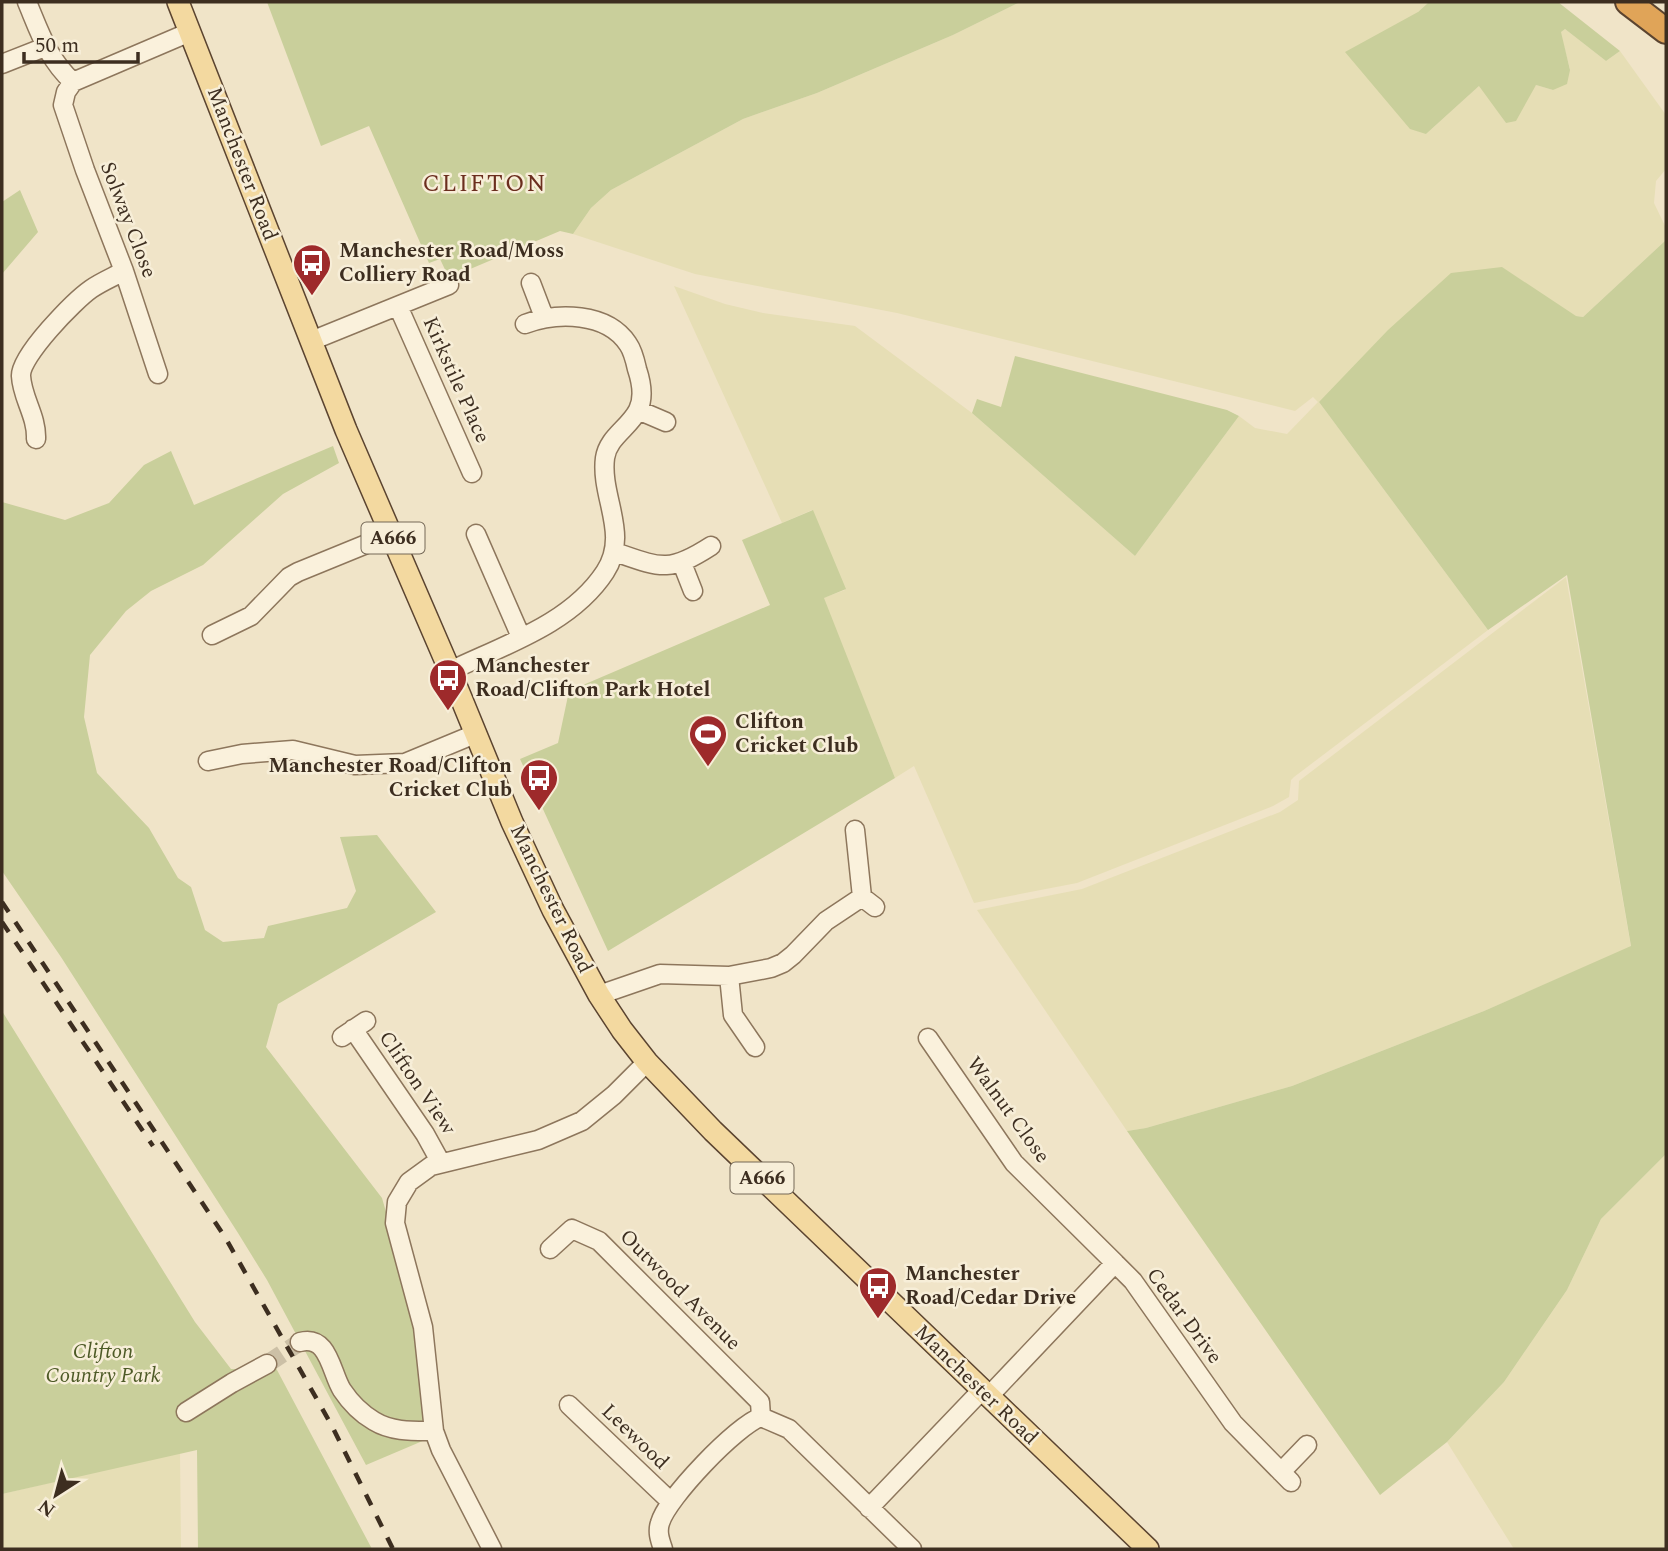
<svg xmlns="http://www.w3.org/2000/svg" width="1668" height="1551" viewBox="0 0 1668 1551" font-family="Spectral,serif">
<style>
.farmland{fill:#e6deb5}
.green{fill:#c9cf9b}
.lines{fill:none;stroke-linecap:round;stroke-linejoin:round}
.minor-tunnel{stroke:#ccc0a6;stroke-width:18;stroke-dasharray:18 9;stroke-linecap:butt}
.minor-casing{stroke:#8d765c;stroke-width:21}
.major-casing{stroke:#5b4430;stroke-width:24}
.highway-casing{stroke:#5b4430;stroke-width:28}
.minor{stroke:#faf1dc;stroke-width:18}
.major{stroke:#f3d9a0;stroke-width:21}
.highway{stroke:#e0a458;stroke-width:24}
.rail{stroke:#3d2e20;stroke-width:4.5;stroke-dasharray:12 12;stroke-linecap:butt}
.labels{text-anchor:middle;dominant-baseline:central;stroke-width:5;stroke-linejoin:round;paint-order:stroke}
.shield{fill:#f7eed8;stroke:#756857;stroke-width:2}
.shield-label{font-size:19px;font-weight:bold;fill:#3d2e20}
.street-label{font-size:21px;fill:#3d2e20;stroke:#f7eed8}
.poi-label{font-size:21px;font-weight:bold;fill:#3d2e20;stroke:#f7eed8;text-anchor:start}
.park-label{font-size:21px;font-style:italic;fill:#4d5a26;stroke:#f7eed8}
.quarter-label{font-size:24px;letter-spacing:2px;fill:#6b2e1e;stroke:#f7eed8}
</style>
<rect width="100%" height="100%" fill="#f0e4c8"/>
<path class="farmland" d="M1020 2H1429L1418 12 1426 134 1480 85 1506 123 1536 85 1553 90 1570 69 1560 32 1565 29 1606 61 1620 51 1666 115V169L1656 181 1654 203 1666 228V240L1583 317 1576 316 1319 402 1488 630 1294 777 1291 780 1289 797 1273 806 1077 883 974 903 914 766 895 778 823 598 845 590 812 510 782 523 674 286 725 304 763 313 855 326 972 413 1135 556 1239 416 1255 428 1287 434 1318 402 1313 397 1295 411 897 313 695 274 573 234 591 208 611 190 743 119 817 93 953 35Z
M1566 577 1631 947 1484 1011 1292 1086 1146 1128 1127 1131 977 910 1082 889 1280 812 1298 800 1299 781Z
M1666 1154V1549H1514L1447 1442 1504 1382 1567 1290 1601 1219Z
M180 1452 181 1549H2V1494Z"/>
<path class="green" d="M267 2H1020L953 35 817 93 743 119 611 190 591 208 573 234 560 231 449 278 440 259 429 263 369 126 321 146Z
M1429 2H1558L1620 51 1606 61 1565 29 1561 32 1570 70 1567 84 1553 90 1536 85 1516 121 1506 123 1479 86 1426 134 1410 129 1345 52 1418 12Z
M20 190 38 232 2 274V202Z
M1666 240V1154L1601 1219 1567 1290 1504 1382 1447 1442 1380 1495 1127 1131 1146 1128 1292 1086 1484 1011 1631 946 1567 575 1488 630 1319 402 1388 330 1451 273 1502 267 1576 316 1583 317Z
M1015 356 1227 410 1239 416 1135 556 972 413 977 399 1001 407Z
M333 446 339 463 283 494 203 565 151 591 126 611 90 655 84 717 97 773 149 828 178 878 191 887 205 930 223 942 264 938 268 926 347 908 356 891 340 837 377 835 436 912 278 1004 266 1047 382 1198 421 1334 432 1437 366 1465 267 1280 238 1233 61 957 2 871V502L65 520 109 503 144 465 171 451 194 505Z
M813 510 846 589 824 598 895 778 608 951 520 759 558 743 569 691 770 605 742 540Z
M2 1011 195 1322 231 1369H241L268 1353 372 1549H198L197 1450 2 1494Z"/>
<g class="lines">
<path class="minor-tunnel" d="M267 1364 300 1342"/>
<defs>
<path id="minor" d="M27 2C40 33 48 59 73 82L190 32
M2 64 45 47
M73 82 66 92 63 105 85 170 124 271 158 374
M531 283 544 317
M398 306 472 473
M311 341 449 285
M638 410 666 422
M36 439C37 416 22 398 21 376 20 356 74 301 91 289 101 282 113 277 124 271
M476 534 521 637
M615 552C661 568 669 573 711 546
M682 563 693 591
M212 635 251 616 289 577 298 572 391 534
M450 671C504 645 571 624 605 572 630 534 600 497 605 458 608 437 629 428 638 410 644 398 641 381 637 369 635 360 633 351 628 344 607 312 557 312 525 324
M208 761 242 754 293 750 355 765 405 763 475 734
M855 830 862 897 875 907
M729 976 733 1015 755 1047
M599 995 660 974 729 976 771 968 783 963 793 955 826 921 862 897
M353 1029 425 1134 441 1163
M342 1037 366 1021
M928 1038 1014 1163 1115 1263
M550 1249 572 1229 599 1241 760 1402 761 1417
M300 1342C329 1334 331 1373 342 1390 350 1402 362 1414 374 1421 392 1432 413 1431 434 1431
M988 1397 1115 1263 1133 1281 1233 1423 1291 1482
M569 1405 670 1501
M186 1412 232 1383 267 1364
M1281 1472 1307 1445
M869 1508 981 1391
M492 1549 441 1450 434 1431 423 1327 395 1223 397 1202 409 1182 431 1166 538 1140 582 1121 614 1095 647 1062
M663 1549C660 1540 657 1532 660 1523 667 1498 737 1425 761 1417L789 1429 912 1549"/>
<path id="major" d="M178 2 346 430 450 671 512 822 553 910 599 995 622 1030 647 1062 713 1131 1148 1549"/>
<path id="highway" d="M1628 2 1666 31"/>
</defs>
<use href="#minor" class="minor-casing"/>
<use href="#major" class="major-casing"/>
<use href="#highway" class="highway-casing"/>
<use href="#minor" class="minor"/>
<use href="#major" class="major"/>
<use href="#highway" class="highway"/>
<path class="rail" d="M2 902 225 1237 332 1426 393 1549
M2 922 153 1146"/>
</g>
<defs>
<symbol id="bus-pin" viewBox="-11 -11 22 30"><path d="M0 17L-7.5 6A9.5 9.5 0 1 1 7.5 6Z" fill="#9e2a2b" stroke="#f7eed8"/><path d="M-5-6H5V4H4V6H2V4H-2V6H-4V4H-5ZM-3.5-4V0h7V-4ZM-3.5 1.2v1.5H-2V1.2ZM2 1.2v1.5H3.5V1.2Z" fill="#fff"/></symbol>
<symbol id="stadium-pin" viewBox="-11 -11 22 30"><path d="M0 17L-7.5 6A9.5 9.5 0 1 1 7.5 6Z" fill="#9e2a2b" stroke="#f7eed8"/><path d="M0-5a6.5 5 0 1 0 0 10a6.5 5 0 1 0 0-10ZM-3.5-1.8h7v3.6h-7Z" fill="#fff"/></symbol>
</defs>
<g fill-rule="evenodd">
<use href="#bus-pin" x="290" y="241" width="44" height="60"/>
<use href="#bus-pin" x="426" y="656" width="44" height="60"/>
<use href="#stadium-pin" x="686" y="712" width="44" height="60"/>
<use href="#bus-pin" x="517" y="756" width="44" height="60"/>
<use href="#bus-pin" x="856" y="1264" width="44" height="60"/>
</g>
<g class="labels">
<g class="shield">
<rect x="361.5" y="522.5" width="63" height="31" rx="5"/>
<rect x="730.5" y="1162.5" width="63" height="31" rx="5"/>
</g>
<g class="shield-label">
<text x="393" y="538">A666</text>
<text x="762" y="1178">A666</text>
</g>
<g class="street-label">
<text transform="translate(242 164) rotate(69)">Manchester Road</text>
<text transform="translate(128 220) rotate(69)">Solway Close</text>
<text transform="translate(456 380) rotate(66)">Kirkstile Place</text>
<text transform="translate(551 899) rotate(64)">Manchester Road</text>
<text transform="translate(417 1083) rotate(56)">Clifton View</text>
<text transform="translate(1008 1110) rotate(54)">Walnut Close</text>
<text transform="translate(680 1290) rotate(45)">Outwood Avenue</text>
<text transform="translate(1184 1316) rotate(54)">Cedar Drive</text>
<text transform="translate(976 1385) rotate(44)">Manchester Road</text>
<text transform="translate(635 1437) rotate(44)">Leewood</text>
</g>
<g class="poi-label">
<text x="339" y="251">Manchester Road/Moss<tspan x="339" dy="24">Colliery Road</tspan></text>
<text x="475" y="666">Manchester<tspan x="475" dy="24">Road/Clifton Park Hotel</tspan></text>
<text x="735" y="722">Clifton<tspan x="735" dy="24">Cricket Club</tspan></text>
<text x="512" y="766" text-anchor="end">Manchester Road/Clifton<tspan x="512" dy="24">Cricket Club</tspan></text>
<text x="905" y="1274">Manchester<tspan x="905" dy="24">Road/Cedar Drive</tspan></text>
</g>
<g class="park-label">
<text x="103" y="1352">Clifton<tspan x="103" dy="24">Country Park</tspan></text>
</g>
<g class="quarter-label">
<text x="485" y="184">CLIFTON</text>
</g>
</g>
<rect width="1668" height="1551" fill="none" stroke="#3d2e20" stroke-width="7"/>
<g transform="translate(56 1495) rotate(216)" stroke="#f7eed8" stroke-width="5" paint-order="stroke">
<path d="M0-5L12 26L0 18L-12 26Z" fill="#3d2e20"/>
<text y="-10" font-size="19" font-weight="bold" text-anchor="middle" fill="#3d2e20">N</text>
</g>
<path d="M24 52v10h114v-10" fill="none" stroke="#3d2e20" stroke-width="3.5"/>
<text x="35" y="52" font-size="21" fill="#3d2e20" stroke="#f7eed8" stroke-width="5" paint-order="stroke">50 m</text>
</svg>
